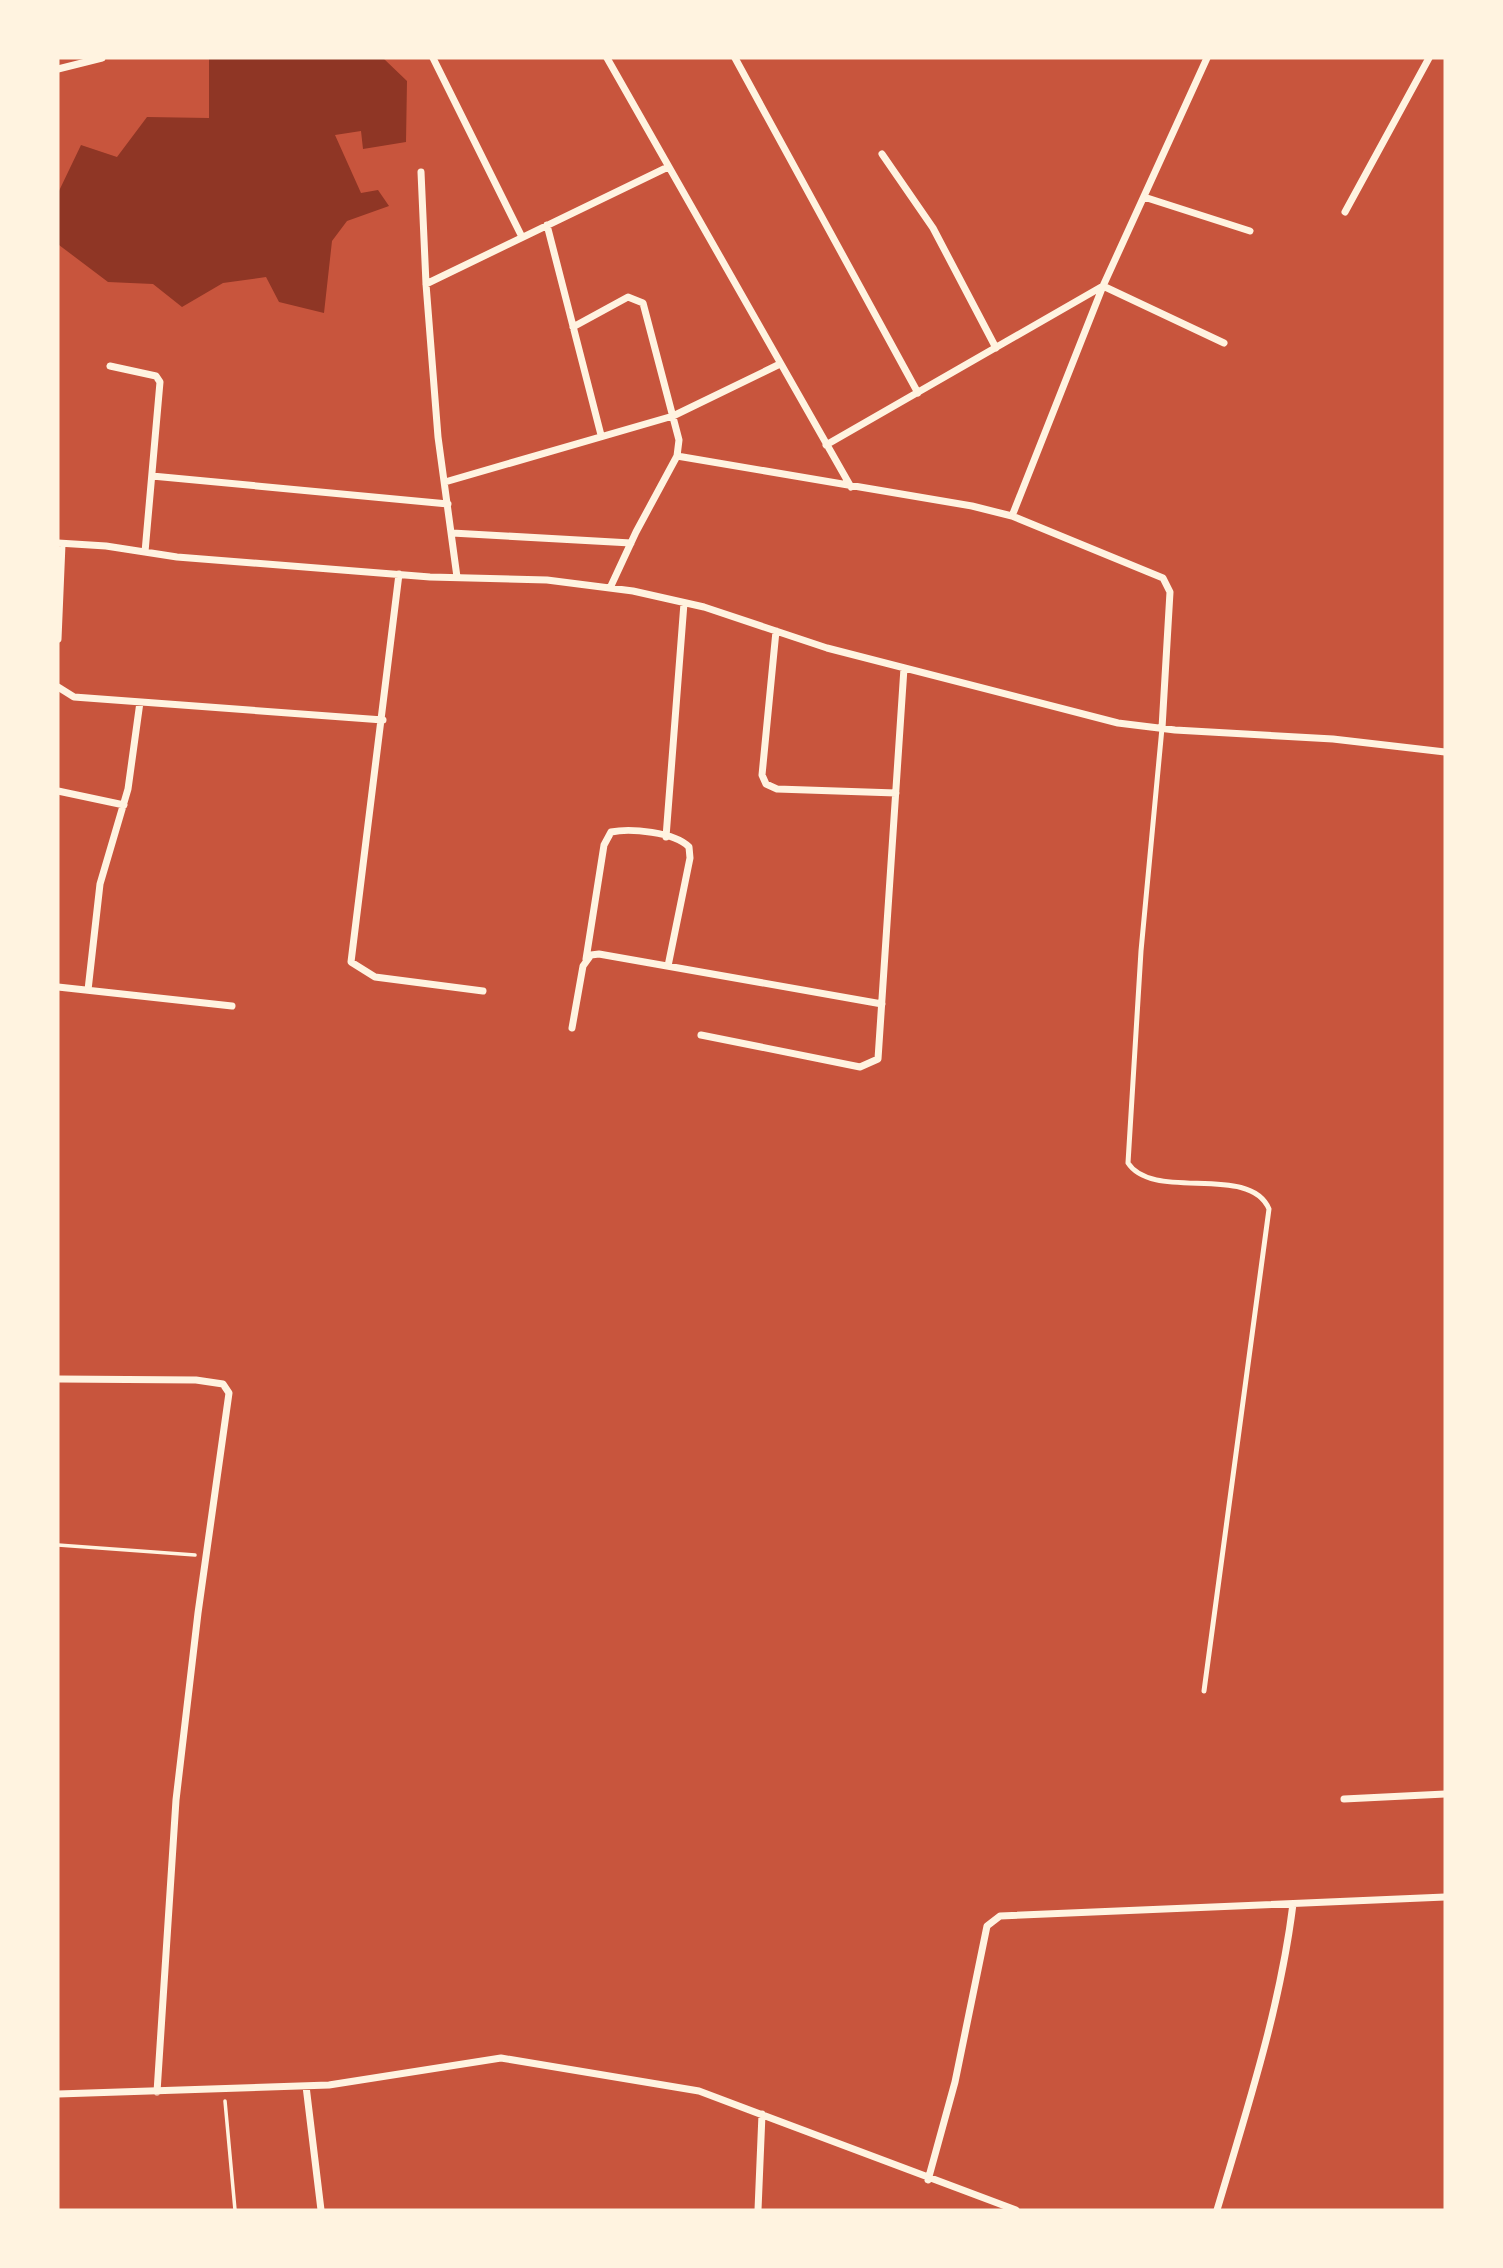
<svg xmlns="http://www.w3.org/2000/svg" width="1503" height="2268" viewBox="0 0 1503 2268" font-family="'Alegreya Sans',sans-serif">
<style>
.water{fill:#8f3625}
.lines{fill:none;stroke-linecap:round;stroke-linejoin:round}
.path{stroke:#fff3e0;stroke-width:3.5}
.service{stroke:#fff3e0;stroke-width:5}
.minor{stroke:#fff3e0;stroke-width:7}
</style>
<rect width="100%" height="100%" fill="#c8553d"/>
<path class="water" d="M209 58H383L407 81 406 142 363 149 361 131 335 135 361 193 378 190 389 206 347 221 332 241 324 313 279 302 266 277 223 283 182 307 153 284 108 282 59 245 58 193 81 145 117 157 147 117 209 118Z"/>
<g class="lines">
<path class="path" d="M58 1545 195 1555
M225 2101 235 2210"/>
<path class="service" d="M1162 728 1141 951 1128 1163C1153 1202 1250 1163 1269 1209L1204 1691"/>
<path class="minor" d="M433 58 522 237
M607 58 851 487
M735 58 918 393
M58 69 102 58
M882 154 933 228 996 348
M421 172 426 284 438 437 457 577
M1144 197 1250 231
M1345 212 1429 58
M547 225 601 435
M426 284 668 167
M573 327 628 297 643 303 679 440 677 456 636 532 610 588
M110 366 156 376 160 382 145 552
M826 445 1103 286 1224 343
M677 456 972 506 1012 516 1163 578 1170 592 1162 728
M152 476 448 504
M445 482 673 416 780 364
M1012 516 1103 286 1207 58
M452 533 631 543
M58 543 106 546 177 557 430 577 547 580 633 591 704 607 827 648 1118 723 1175 730 1333 739 1445 752
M399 574 351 962 375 977 483 991
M776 631 762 775 766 784 777 789 896 793
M58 639 62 544
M58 687 74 697 383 720
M58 791 124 805
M666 837 684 603
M586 959 604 845 611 832C630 828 675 832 689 847L690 858 668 966
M58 987 232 1006
M88 990 100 884 128 789 140 702
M572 1028 583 966 591 955 599 954 882 1004
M701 1035 860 1067 878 1059 904 668
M58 1379 196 1380 223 1384 229 1393 198 1613 176 1800 157 2092
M1344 1799 1445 1794
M306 2086 321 2210
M58 2094 329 2085 501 2058 699 2091 1016 2210
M928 2180 955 2082 987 1926 1000 1916 1445 1897
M758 2210 762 2114
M1217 2210C1247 2109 1280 2009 1293 1904"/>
</g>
<rect width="1503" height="2268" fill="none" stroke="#fff3e0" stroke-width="119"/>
</svg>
